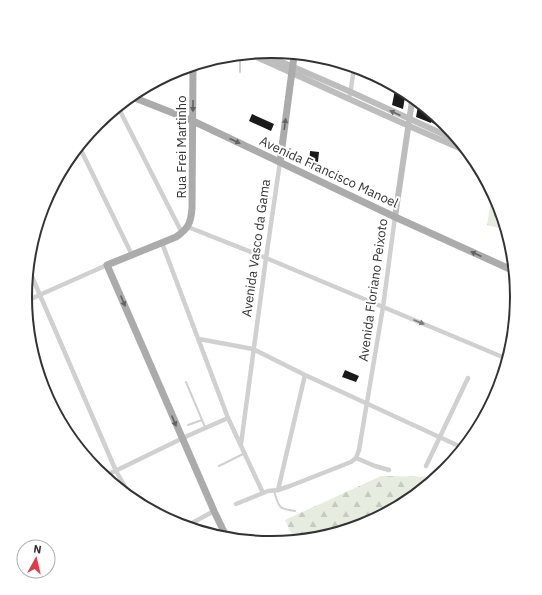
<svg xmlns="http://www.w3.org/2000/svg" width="542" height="595" viewBox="0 0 542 595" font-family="'IBM Plex Sans',sans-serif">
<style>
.grass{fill:url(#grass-tufts)}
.forest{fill:url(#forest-firs)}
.building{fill:#1a1a1a}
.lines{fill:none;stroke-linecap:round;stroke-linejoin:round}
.lane{stroke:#d0d0d0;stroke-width:2}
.street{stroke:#d0d0d0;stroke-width:4.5}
.secondary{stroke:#bdbdbd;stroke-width:6}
.primary{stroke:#ababab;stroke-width:7}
.oneway{fill:#636363}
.oneway2{fill:#6a6a6a}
.oneway3{fill:#7a7a7a}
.labels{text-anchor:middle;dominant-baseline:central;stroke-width:4;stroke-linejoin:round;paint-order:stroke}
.street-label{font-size:13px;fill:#333;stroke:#fff}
.rim{fill:none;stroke:#333;stroke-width:2}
</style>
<defs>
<pattern id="grass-tufts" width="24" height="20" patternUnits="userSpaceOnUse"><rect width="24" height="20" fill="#e6ecdf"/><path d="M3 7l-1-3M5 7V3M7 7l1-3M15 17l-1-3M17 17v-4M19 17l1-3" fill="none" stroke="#c6cbc0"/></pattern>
<pattern id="forest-firs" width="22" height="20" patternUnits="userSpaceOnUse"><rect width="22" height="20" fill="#e6ecdf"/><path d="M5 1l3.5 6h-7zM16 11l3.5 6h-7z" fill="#c6cbc0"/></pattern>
</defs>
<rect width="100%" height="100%" fill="#fff"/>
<path class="grass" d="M492 195 498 204 503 229 487 225Z"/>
<path class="forest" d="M381 476 436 477 365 525 294 539 285 520Z"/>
<path class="building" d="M395 90 405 97 403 109 392 105Z
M418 106 445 124 451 133 431 122V123L416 117Z
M252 114 274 124 271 131 249 121Z
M310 151 319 152 317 171 309 168Z
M345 370 359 376 356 382 342 377Z"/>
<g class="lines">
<path class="lane" d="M240 72V58
M186 382 205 427
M188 425 202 420
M219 466 243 454
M274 491C279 507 278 509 295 511"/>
<path class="street" d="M350 95 354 68
M119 109 182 233
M80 148 132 255
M188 227 266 258 505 358
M162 243 228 418 263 493
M30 272 116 471 128 492
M26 301 107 265
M199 339 253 349 305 375 461 447
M241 444 266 258 280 162
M356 458 375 466 389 470
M426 466 468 378
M105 476 185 437 228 418
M278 490 305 375
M236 504 268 491 278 490 290 486 351 462 356 458 359 450 383 307 395 217
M192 523 214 511"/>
<path class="secondary" d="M261 53 351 92 456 140
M252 55C322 86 391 119 462 149
M395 217 412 101"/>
<path class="primary" d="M193 67 192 208C191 223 188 229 176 237L107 265 214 511 225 534
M135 98 193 121 395 217 512 270
M280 162 294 56"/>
</g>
<defs><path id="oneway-solid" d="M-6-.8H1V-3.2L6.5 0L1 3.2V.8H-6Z"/></defs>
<g class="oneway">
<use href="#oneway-solid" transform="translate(193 106) rotate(90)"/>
<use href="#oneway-solid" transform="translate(285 124) rotate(-82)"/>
<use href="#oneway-solid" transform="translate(235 141) rotate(25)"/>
<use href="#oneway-solid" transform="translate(476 254) rotate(-155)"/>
<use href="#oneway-solid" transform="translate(123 301) rotate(67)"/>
<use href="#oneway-solid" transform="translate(174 421) rotate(67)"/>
</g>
<use class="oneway2" href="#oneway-solid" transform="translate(395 113) rotate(-155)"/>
<use class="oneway3" href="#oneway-solid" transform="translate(419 322) rotate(23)"/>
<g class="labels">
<g class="street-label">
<text transform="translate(181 147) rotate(-90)">Rua Frei Martinho</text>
<text transform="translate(329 172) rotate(25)">Avenida Francisco Manoel</text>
<text transform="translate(256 248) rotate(-82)">Avenida Vasco da Gama</text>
<text transform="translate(373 290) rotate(-82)">Avenida Floriano Peixoto</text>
</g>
</g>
<path d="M0 0H542V595H0ZM32 297a239 239 0 1 1 478 0a239 239 0 1 1-478 0Z" fill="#fff" fill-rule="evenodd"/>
<path class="rim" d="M32 297a239 239 0 1 1 478 0a239 239 0 1 1-478 0Z"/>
<g transform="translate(36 559) rotate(8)"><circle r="19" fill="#ffffff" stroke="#adadad"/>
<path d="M0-3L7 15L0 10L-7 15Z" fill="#e63946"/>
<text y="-6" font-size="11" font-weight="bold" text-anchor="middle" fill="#333333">N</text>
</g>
</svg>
